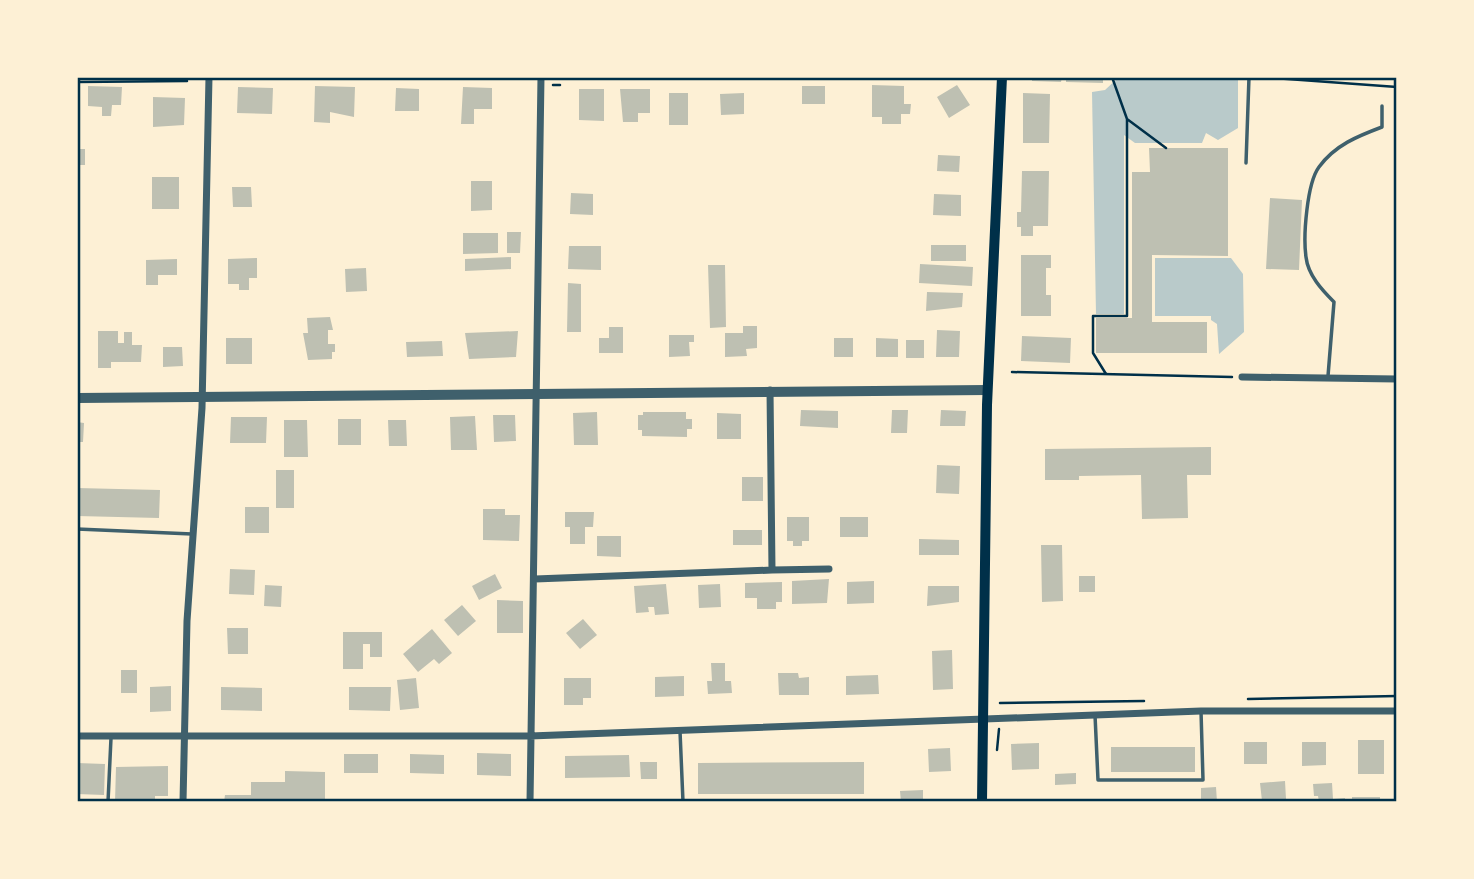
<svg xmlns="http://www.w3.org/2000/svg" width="1474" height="879" viewBox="0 0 1474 879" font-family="'Roboto Condensed',sans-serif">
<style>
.green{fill:#b9caca}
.building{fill:#bec0b2}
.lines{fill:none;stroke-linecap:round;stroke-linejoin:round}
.path{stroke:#003049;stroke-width:2.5}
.service{stroke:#3f606c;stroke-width:3.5}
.minor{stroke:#3f606c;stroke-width:7}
.tertiary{stroke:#3f606c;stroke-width:10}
.secondary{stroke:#003049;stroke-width:10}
.neatline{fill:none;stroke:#003049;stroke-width:2.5}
</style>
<rect width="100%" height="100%" fill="#fdf0d5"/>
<path class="green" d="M1119 77H1238V128L1218 140 1206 133 1202 143H1135L1124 135V314H1096L1092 92 1105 90Z
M1155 258H1231L1243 274 1244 332 1219 354 1217 324 1211 320V316H1155Z"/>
<path class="building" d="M1032 77H1062L1061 82 1032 81Z
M1066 77H1103V83L1066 82Z
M872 85 904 86V104H911L910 114H901V124H882V117H872Z
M957 85 970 105 949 118 937 97Z
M88 86 122 87 121 105H112L111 116H102V107L88 106Z
M315 86 355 87 354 117 330 112V123L314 122Z
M802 86H825V104H802Z
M238 87 273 88 272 114 237 113Z
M463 87 492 88V109H474V124H461Z
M396 88 419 89V111H395Z
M579 89H604V121L579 120Z
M620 89H650V113H638V122H623Z
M669 93H688V125H669Z
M744 93V114L721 115 720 94Z
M1023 93 1050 94 1049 143H1023Z
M153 97 185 98 184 125 153 127Z
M1149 148H1228V256L1152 255V322H1207V353H1096V318H1132V172H1150Z
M77 149H85V165H77Z
M938 155 960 156 959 172 937 171Z
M1022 171H1049L1048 226H1033V236H1021V227H1017V212H1021Z
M152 177H179V209H152Z
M471 181H492V210L471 211Z
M232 187H251L252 207H233Z
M571 193 593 194V215L570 214Z
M934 194 961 195V216L933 215Z
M1270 198 1302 200 1299 270 1266 269Z
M507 232H521L520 253H507Z
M463 233H498V253L463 254Z
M931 245H966V261H931Z
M569 246H601V270L568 269Z
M1021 255H1051V268H1046V295H1051V316H1021Z
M511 257V269L465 271V259Z
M257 258V278H249V290H239V284H228V259Z
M177 259V275H158V285H146V260Z
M920 264 973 267 972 286 919 283Z
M708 265H725L726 327 710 328Z
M366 268 367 291 346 292 345 269Z
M568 283 581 284V332H567Z
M927 292 963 293 962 307 926 311Z
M330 317 333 330H328V344H335V352H332V359L308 360 303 333H308L307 318Z
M743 326H757V348L746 349 747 356 725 357V333H743Z
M609 327H623V353H599V338H609Z
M937 330 960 331 959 357H936Z
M98 331H118V343H124V332H132V345H142L141 362H111V368H98Z
M518 331 516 357 469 359 465 333Z
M669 335H694V342H689L690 356 669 357Z
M1022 336 1071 338 1070 363 1021 361Z
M226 338H252V364H226Z
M834 338H853V357H834Z
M876 338 898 339V357H876Z
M906 340H924V358H906Z
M442 341 443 356 407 357 406 342Z
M163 347H182L183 366 163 367Z
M801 410 838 411V428L800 426Z
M892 410H908L907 433H891Z
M941 410 966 411 965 426H940Z
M597 412 598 445H574L573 413Z
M643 412H686V419H692V429H687V437L642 436V430H638V415H643Z
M717 413 741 414V439H717Z
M493 415H515L516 441 494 442Z
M475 416 477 450H451L450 417Z
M231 417H267L266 443H230Z
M338 419H361V445H338Z
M284 420H307L308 457H284Z
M388 420H406L407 446H389Z
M77 422 84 423 83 442H77Z
M1211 447V475H1187L1188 518 1142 519 1141 475 1079 476V480H1045V449Z
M937 465 960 466 959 494 936 493Z
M276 470H294V508H276Z
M742 477H763V501H742Z
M77 488 160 490 159 518 77 516Z
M245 507H269V533H245Z
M483 509H505V515H520L519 541 483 540Z
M565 512H594L593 527H585V544H570V527H565Z
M787 517H809V541H802V546H793V541H787Z
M840 517H868V537H840Z
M733 530H762V545H733Z
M597 536H621V557L597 556Z
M919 539 959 540V555H919Z
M1041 545H1062L1063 601 1042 602Z
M230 569 255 570 254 595 229 594Z
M495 574 502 588 479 600 472 586Z
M1079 576H1095V592H1079Z
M829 579 827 603 792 604V581Z
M874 581V603L847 604V582Z
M782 582V602H776V609H757V598H745V583Z
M666 584 669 614 655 615 654 607H648L649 612 636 613 634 586Z
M720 584 721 607 699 608 698 585Z
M265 585 282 586 281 607 264 606Z
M928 586H959V602L927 606Z
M497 600 523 601V633H497Z
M462 605 476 621 458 636 444 620Z
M583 619 597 635 580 649 566 633Z
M227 628H248V654H228Z
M432 629 452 653 439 664 434 659 418 672 403 654Z
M343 632H382V657H370V644H363V669H343Z
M952 650 953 689 933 690 932 651Z
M711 663H725V681H731L732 693 708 694 707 681H712Z
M121 670H137V693H121Z
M778 673H798L799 678 809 677V695H779Z
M878 675 879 694 846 695V676Z
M684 676V696L655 697V677Z
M416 678 419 708 400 710 397 680Z
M564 678H591V698H583V705H564Z
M171 686V711L150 712V687Z
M221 687 262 688V711L221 710Z
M349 687H391L390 711 349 710Z
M1358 740H1384V774H1358Z
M1244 742H1267V764H1244Z
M1302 742H1326V765L1302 766Z
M1039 743V769L1012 770 1011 744Z
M1111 747H1195V772H1111Z
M950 748 951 771 929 772 928 749Z
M477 753 511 754V776L477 775Z
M344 754H378V773H344Z
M410 754 444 755V774L410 773Z
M629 755 630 777 565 778V756Z
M640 762H657V779H641Z
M864 762V794H698V763Z
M77 763 105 764 104 795 77 794Z
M168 766V796H155V802H115L116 767Z
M285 771 325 772V802H224L225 795H251V782H285Z
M1076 773V784L1055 785V774Z
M1285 781 1286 799 1262 801 1260 783Z
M1332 783 1333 799 1345 798V802H1319L1318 796H1314L1313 784Z
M1216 787 1217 802H1201V788Z
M923 790V802H901L900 791Z
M1352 797H1380V802H1352Z"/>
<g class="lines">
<path class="path" d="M1258 77 1397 87
M77 82 187 81
M553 85H560
M1127 119 1166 148
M1012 372 1232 377
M1106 374 1093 353V316H1127V119L1112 77
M1248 699 1397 696
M1000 703 1144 701
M997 750 999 729"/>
<path class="service" d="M1246 163 1249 77
M1328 376 1334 302C1322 290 1308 275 1306 257 1303 236 1307 183 1319 167 1335 145 1358 136 1382 127V106
M77 529 192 534
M1095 715 1098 780H1203L1201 711
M680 731 683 802
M108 802 111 738"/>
<path class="minor" d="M1242 377 1397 379
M772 570 829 569
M535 579 772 570 770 390
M77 736H530L1201 711H1397
M183 802 187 621 202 408 209 77
M530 802 541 77"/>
<path class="tertiary" d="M77 398 987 390"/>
<path class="secondary" d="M982 802 987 405 1002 77"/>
</g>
<rect width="1474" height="879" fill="none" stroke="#fdf0d5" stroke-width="158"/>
<rect x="79" y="79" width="1316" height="721" class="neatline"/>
</svg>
